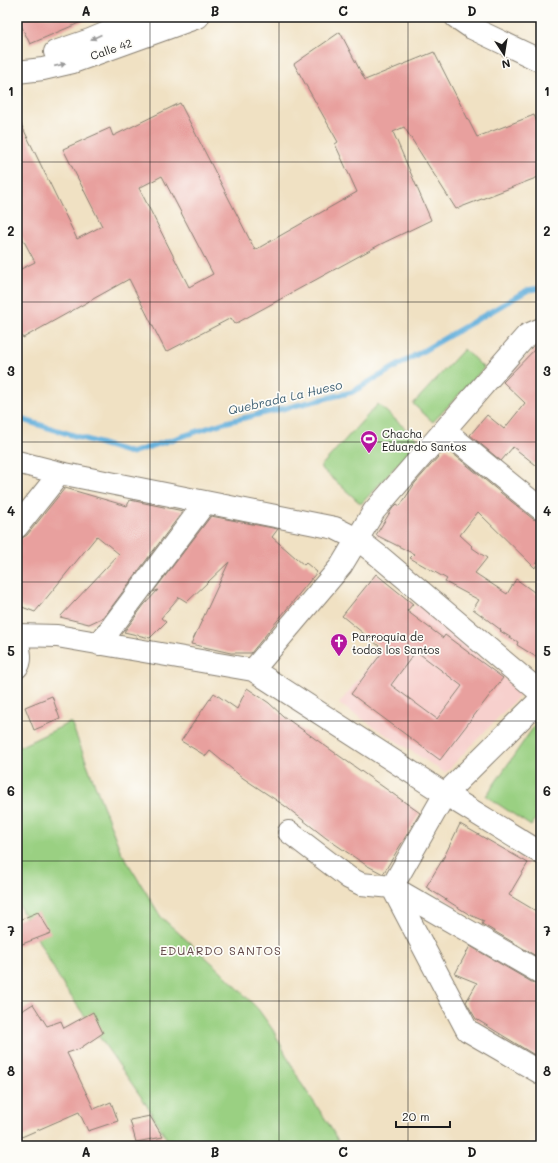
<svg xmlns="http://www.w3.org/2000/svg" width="558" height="1163" viewBox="0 0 558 1163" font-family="Mali,sans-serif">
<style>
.built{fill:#f7d0cd}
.green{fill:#9ad082;stroke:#5b764f}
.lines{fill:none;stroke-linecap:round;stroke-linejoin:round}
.stream{stroke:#62afdb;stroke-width:5.5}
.building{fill:#e8a09e;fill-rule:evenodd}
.minor-casing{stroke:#867e70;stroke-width:24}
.minor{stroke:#fff;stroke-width:22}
.oneway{fill:#999}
.grid{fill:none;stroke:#1c1c1c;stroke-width:1;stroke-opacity:0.55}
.labels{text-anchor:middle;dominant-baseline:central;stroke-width:3.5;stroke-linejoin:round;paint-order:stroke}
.street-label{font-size:11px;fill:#1c1c1c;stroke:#fdfcf7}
.poi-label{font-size:11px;fill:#1c1c1c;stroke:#fdfcf7;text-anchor:start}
.water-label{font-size:12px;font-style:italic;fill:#3c5e72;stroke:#fdfcf7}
.neighbourhood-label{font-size:12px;letter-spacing:1px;fill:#634a4a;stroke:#fdfcf7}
.neatline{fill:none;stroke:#1c1c1c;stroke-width:1.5}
.grid-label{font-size:13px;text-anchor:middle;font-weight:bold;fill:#1c1c1c}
</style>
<rect width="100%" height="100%" fill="#fdfcf7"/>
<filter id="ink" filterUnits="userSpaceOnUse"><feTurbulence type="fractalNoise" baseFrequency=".025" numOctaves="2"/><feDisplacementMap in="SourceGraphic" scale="8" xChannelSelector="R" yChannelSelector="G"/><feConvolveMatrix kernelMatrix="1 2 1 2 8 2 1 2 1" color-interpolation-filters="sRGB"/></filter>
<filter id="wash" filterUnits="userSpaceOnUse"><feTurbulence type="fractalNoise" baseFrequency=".012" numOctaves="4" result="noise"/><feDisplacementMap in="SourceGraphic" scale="16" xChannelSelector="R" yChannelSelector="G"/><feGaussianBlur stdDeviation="0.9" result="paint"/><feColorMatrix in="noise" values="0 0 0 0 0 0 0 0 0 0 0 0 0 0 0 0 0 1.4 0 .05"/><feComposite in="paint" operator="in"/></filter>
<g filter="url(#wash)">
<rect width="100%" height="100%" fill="#f0e1c3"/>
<path class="built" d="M418 602 522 693 445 773 339 704Z"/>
<path class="green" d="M464 349 484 368 433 422 413 404Z
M378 404 419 441 361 504 320 467Z
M539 719 541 720V812L531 826 486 796Z
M71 722 120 850 161 917 221 971 258 1009 273 1030 301 1083 328 1123 341 1146H171L144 1101 63 985 17 902V748Z"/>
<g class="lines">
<path class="stream" d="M17 418 131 453 223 423 352 392 528 290 541 288"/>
</g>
<g id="blocks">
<path class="building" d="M17 17H93L30 44Z
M340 32 365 80 434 52 477 137 534 115 541 132V176L456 209 404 127 393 132 431 220 381 244 235 324 231 318 166 352 129 279 23 338 17 329V271L35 262 17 228V116L77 239 102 226 63 149 110 128 113 136 180 103 255 250 357 192 335 144 338 142 294 64ZM162 176 213 274 189 287 139 188Z
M541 343V469L513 447 501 461 470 435 487 415 504 429 525 403 503 382Z
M446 448 533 519 541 521V554L535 568 478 512 460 535 472 546 471 547 487 558 475 573 507 594 516 579 541 597V660L517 645 518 642 500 631 501 630 473 609 479 600 445 582 447 579 410 558 414 554 376 535 392 509 397 504 400 506 415 483Z
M65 488 127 506 130 500 183 511 104 617 89 624 60 617 119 554 97 536 35 612 17 605V541L27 535Z
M211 516 278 529 272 537 304 565 306 563 317 572 251 653H231L191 644 229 562 187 602 179 597 161 618 166 622 150 638 124 632 144 605 158 590 153 592Z
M376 574 413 604 407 611 443 638 445 635 503 678 440 760 351 694 384 650 342 616ZM416 651 462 686 437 719 391 685Z
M247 688 269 703 283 716 420 813 383 874 366 865 326 838 285 806 243 778 210 751 206 756 181 741 214 693 237 709Z
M52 696 60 719 34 730 25 707Z
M460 824 528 863 509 895 541 914V959L482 924 484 921 470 915 426 887 444 857Z
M38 912 51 933 17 946V921Z
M470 946 535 984 541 985V1059L476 1019 466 1002 477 983 455 974Z
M33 1004 47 1026 61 1021 64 1028 93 1012 103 1033 79 1049 67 1053 94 1109 111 1102 118 1121 88 1131 79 1112 17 1139V1014Z
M150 1116 163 1137 136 1142 130 1120Z"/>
</g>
</g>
<g filter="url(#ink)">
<use href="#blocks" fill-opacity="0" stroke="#867e70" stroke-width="1"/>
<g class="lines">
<defs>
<path id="minor" d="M456 17 472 28 541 61
M55 52 90 40 145 17
M17 72 43 69 73 62 198 17
M445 431 541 509
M17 462 60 473 335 528 357 539 379 556 541 693
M17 527 60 473
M17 635 57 636 253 670 445 794 541 853
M17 644C20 650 22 661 17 667
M99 644 205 503
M253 670 341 566 374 511 527 335 541 329
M289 832 349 878 361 884 392 887 541 973
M392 887 467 1030 541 1073
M392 887 445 794 541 699"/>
</defs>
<use href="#minor" class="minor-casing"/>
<use href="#minor" class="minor"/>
</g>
<defs><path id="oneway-solid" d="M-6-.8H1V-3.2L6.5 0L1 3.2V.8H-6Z"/></defs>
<g class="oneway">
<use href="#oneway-solid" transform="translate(96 37) rotate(155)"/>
<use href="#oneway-solid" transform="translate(60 65) rotate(-13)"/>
</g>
</g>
<path class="grid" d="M150 17V1146M279 17V1146M408 17V1146M17 162H541M17 302H541M17 442H541M17 582H541M17 721H541M17 861H541M17 1001H541"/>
<defs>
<symbol id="stadium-pin" viewBox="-11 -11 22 30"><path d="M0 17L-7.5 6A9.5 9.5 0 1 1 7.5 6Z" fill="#b5179e" stroke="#fdfcf7"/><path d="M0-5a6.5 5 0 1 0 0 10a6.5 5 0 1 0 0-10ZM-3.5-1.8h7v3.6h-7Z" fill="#fff"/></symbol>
<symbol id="church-pin" viewBox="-11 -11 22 30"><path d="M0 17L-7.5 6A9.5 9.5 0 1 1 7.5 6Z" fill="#b5179e" stroke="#fdfcf7"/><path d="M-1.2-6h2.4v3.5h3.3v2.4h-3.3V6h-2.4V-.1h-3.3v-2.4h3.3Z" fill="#fff"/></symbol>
</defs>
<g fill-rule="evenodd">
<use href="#stadium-pin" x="359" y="429" width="20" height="27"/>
<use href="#church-pin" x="329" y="632" width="20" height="27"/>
</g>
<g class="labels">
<g class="street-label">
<text transform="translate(111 49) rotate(-19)">Calle 42</text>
</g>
<g class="poi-label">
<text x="382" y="433">Chacha<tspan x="382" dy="13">Eduardo Santos</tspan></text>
<text x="352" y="636">Parroquia de<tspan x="352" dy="13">todos los Santos</tspan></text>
</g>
<g class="water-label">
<text transform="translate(285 397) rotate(-13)">Quebrada La Hueso</text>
</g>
<g class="neighbourhood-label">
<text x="221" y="950">EDUARDO SANTOS</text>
</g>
</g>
<rect width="558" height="1163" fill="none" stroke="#fdfcf7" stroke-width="44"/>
<g transform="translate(504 54) rotate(168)" stroke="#fdfcf7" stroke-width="3" paint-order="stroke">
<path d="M0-3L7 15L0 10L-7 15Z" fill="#1c1c1c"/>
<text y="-6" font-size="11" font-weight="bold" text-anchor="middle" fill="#1c1c1c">N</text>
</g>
<path d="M396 1121v6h54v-6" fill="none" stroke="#1c1c1c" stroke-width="2"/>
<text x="402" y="1121" font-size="12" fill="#1c1c1c" stroke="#fdfcf7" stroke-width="3" paint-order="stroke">20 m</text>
<rect x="22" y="22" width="514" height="1119" class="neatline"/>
<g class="grid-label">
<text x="86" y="16">A</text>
<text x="215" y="16">B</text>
<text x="343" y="16">C</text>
<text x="472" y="16">D</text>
<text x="11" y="96">1</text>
<text x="547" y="96">1</text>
<text x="11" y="236">2</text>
<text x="547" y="236">2</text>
<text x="11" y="376">3</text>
<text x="547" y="376">3</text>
<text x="11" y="516">4</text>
<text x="547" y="516">4</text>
<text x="11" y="656">5</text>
<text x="547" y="656">5</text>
<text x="11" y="796">6</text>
<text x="547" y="796">6</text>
<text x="11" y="936">7</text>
<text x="547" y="936">7</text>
<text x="11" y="1076">8</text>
<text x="547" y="1076">8</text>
<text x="86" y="1157">A</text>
<text x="215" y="1157">B</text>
<text x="343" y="1157">C</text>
<text x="472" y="1157">D</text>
</g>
</svg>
